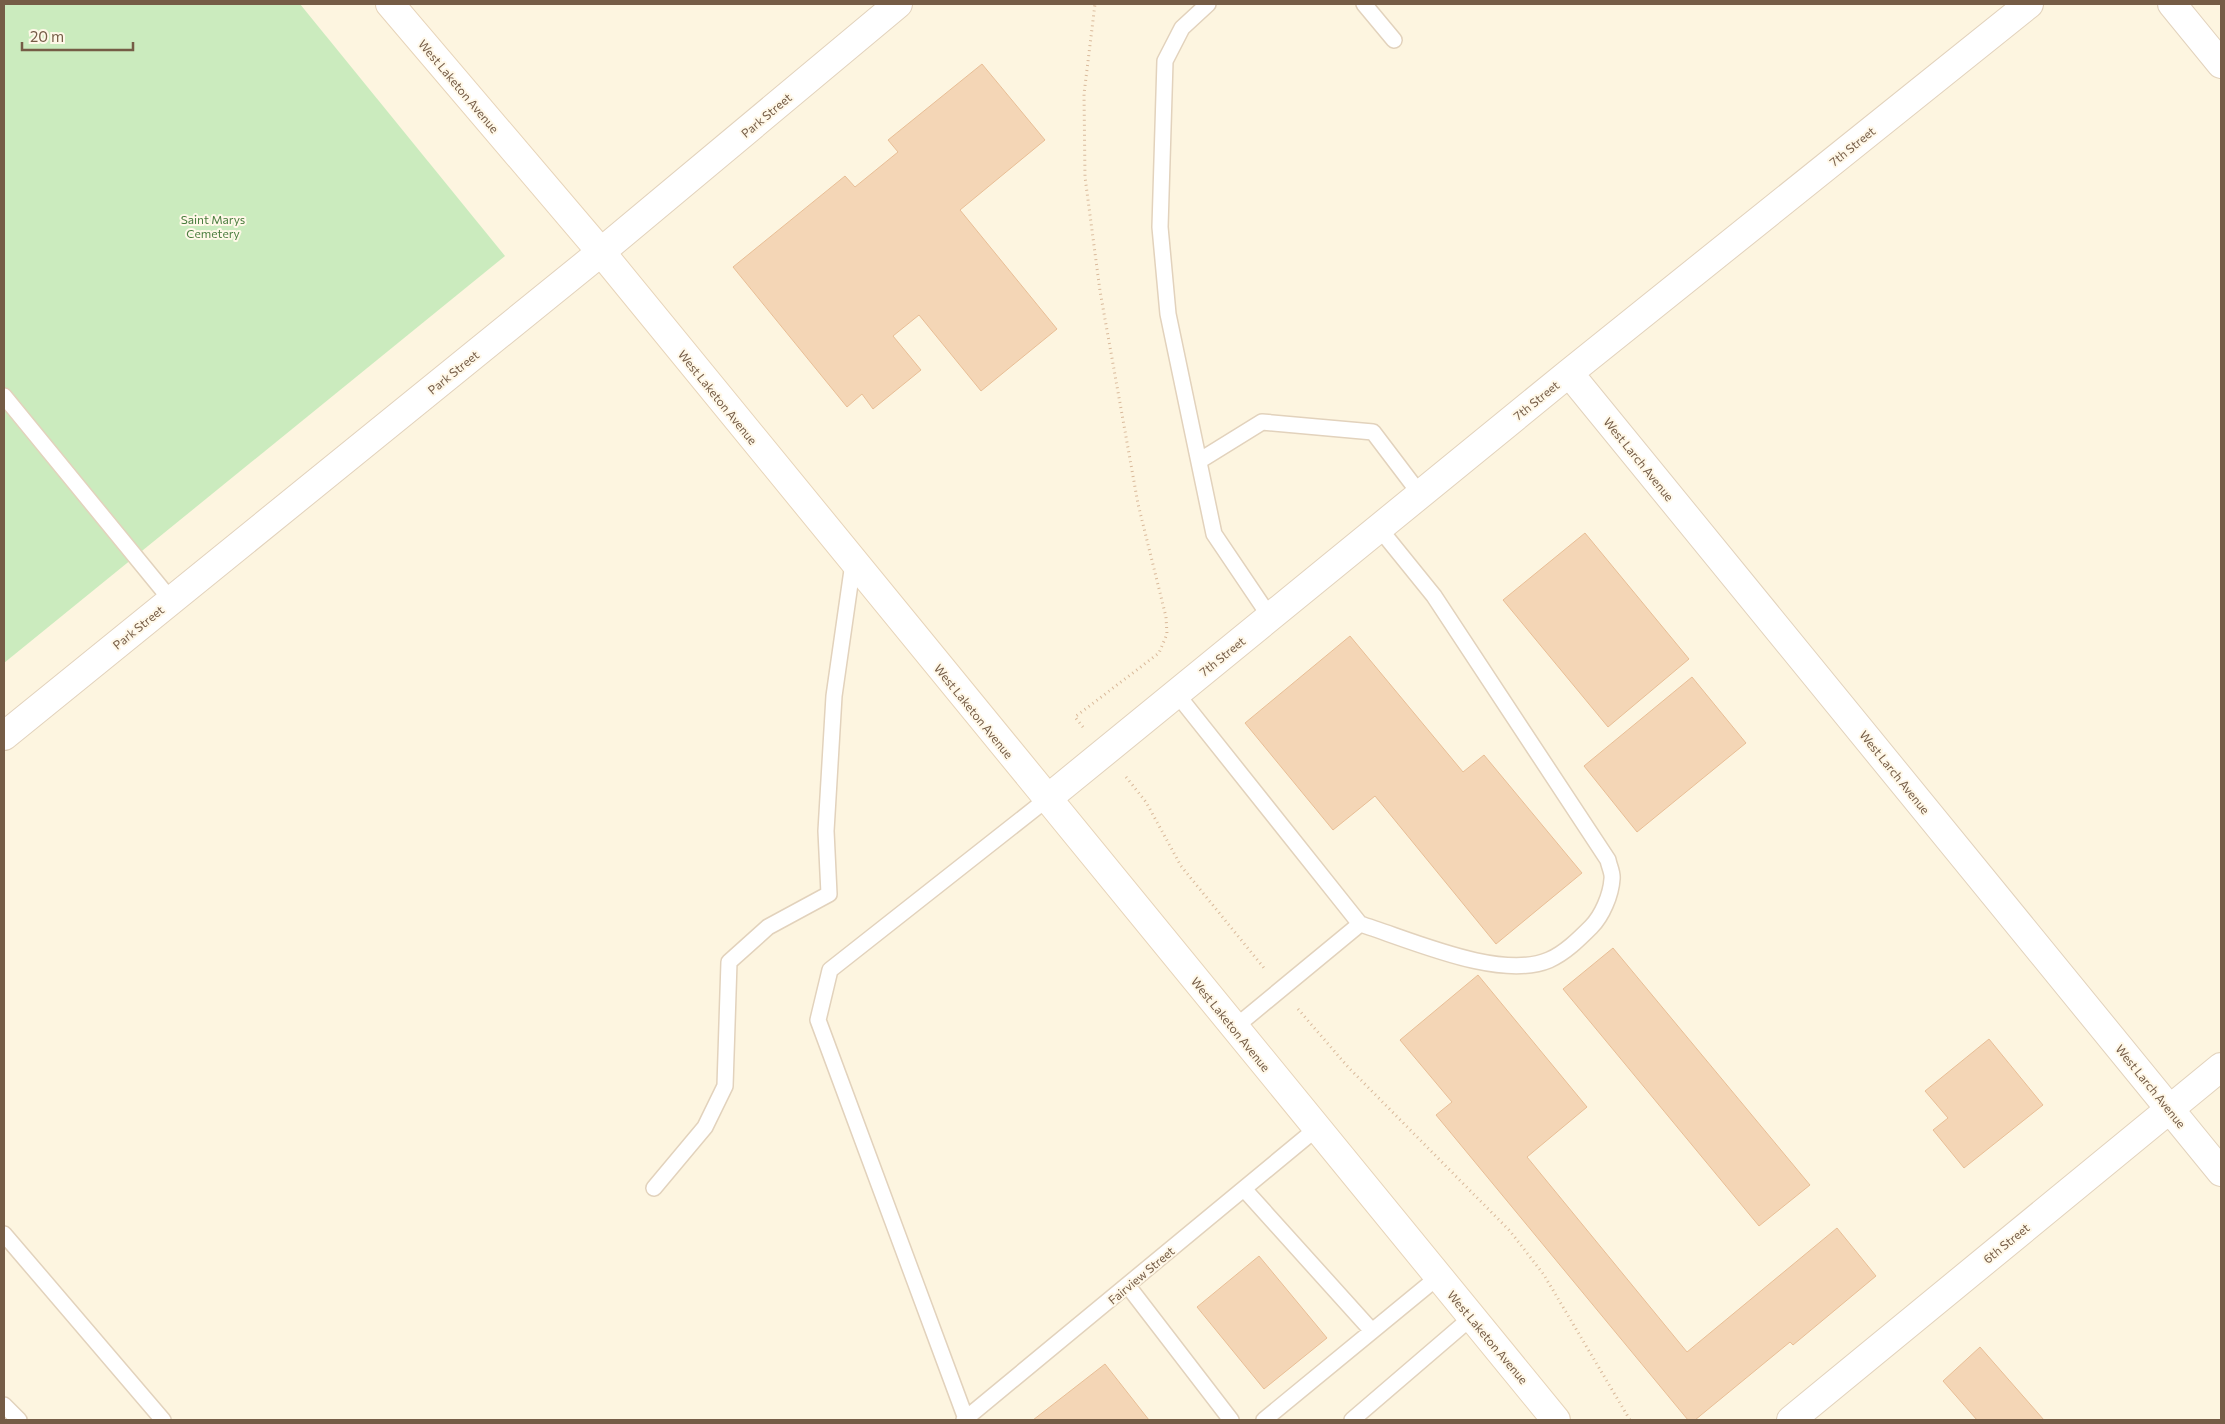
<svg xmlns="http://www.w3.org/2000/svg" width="2225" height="1424" viewBox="0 0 2225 1424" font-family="Commissioner,sans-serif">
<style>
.green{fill:#cbebbe}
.building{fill:#f4d6b6;stroke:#e8be96}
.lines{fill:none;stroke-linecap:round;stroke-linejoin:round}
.service-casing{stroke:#e2d2bc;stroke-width:18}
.minor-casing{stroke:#e2d2bc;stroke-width:30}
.secondary-casing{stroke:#e7d4b9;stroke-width:30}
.path{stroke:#d9b99a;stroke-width:3;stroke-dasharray:1 4;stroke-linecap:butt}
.service{stroke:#fff;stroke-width:15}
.minor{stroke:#fff;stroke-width:28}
.secondary{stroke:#fff;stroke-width:28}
.labels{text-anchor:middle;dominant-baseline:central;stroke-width:4;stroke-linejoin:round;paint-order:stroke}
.street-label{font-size:12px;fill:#755c46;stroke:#fff8e8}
.park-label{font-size:12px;fill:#497c3e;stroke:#fff8e8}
</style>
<rect width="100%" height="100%" fill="#fdf5e0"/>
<path class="green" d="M4 4H300L505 256 4 663Z"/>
<path class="building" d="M982 64 1045 140 960 210 1057 329 981 391 919 315 893 336 921 370 873 409 862 394 847 407 733 267 845 176 855 187 898 152 888 140Z
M1585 533 1689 659 1608 727 1503 600Z
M1350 636 1463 772 1484 755 1582 873 1496 944 1375 796 1333 830 1245 723Z
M1692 677 1746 743 1637 832 1584 766Z
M1613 948 1810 1185 1759 1226 1563 989Z
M1478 975 1587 1107 1527 1157 1687 1352 1837 1228 1876 1276 1793 1345 1790 1342 1695 1420H1688L1436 1115 1452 1102 1400 1040Z
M1989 1039 2043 1105 1964 1168 1933 1130 1948 1118 1925 1091Z
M1259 1256 1327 1338 1264 1389 1197 1307Z
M1980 1347 2044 1420H1977L1943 1381Z
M1105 1364 1149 1420H1033Z"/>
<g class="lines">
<defs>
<path id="service" d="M1208 4 1182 28 1165 61 1160 227 1168 314 1214 534 1270 617
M1364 4 1394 40
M4 396 171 600
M1199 461 1262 422 1373 432 1420 494
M1176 693 1360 924 1234 1028
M1360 924C1409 939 1500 981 1549 960 1565 953 1579 939 1591 927 1602 916 1611 895 1612 879 1613 873 1609 866 1608 860L1434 596 1379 528
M654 1188 705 1127 725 1086 729 962 768 927 829 894 826 831 834 696 853 563
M1244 1189 1372 1331
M4 1234 163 1420
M1128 1286 1231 1420
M4 1405 19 1420
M966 1419 818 1020 830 970 1047 799
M964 1420 1316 1129
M1264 1420 1438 1277
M1352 1420 1472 1317"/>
<path id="minor" d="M2172 4 2221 64
M1569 373 2221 1172
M4 736 601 252 898 4
M1047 799 1569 373 2029 4
M1791 1420 2221 1067"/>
<path id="secondary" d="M390 4 601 252 1556 1420"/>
</defs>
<use href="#service" class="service-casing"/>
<use href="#minor" class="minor-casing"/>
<use href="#secondary" class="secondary-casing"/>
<path class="path" d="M1083 727 1075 717 1159 653 1167 634 1166 617 1138 504 1100 291 1085 177 1084 94 1095 4
M1126 777 1146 802 1181 866 1264 968
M1298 1009 1348 1067 1510 1231 1544 1275 1630 1420"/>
<use href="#service" class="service"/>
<use href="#minor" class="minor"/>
<use href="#secondary" class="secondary"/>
</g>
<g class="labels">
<g class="street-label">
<text transform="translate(459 86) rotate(50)">West Laketon Avenue</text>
<text transform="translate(766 115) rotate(-40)">Park Street</text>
<text transform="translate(1852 146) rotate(-39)">7th Street</text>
<text transform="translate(453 372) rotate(-39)">Park Street</text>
<text transform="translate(718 397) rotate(51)">West Laketon Avenue</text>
<text transform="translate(1536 400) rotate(-39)">7th Street</text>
<text transform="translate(1639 459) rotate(51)">West Larch Avenue</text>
<text transform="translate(138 627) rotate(-39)">Park Street</text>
<text transform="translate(1222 656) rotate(-39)">7th Street</text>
<text transform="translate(974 711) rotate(51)">West Laketon Avenue</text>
<text transform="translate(1895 772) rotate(51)">West Larch Avenue</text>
<text transform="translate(1231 1024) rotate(51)">West Laketon Avenue</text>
<text transform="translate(2151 1086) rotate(51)">West Larch Avenue</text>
<text transform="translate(2006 1243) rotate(-39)">6th Street</text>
<text transform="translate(1141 1275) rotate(-40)">Fairview Street</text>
<text transform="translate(1488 1337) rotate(50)">West Laketon Avenue</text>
</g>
<g class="park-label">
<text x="213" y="219">Saint Marys<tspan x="213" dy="14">Cemetery</tspan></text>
</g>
</g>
<rect width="2225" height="1424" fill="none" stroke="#755c46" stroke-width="10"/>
<path d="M22 42v8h111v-8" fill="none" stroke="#755c46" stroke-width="2.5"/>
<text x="30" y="42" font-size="15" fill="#755c46" stroke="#fff8e8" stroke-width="4" paint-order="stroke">20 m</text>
</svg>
